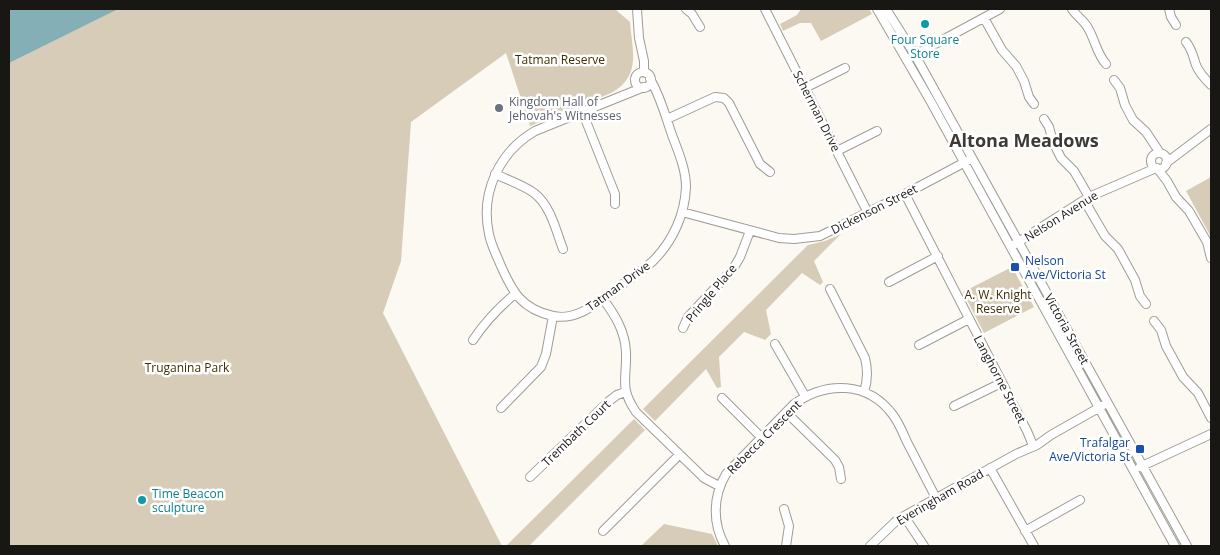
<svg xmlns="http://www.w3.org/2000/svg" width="1220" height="555" viewBox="0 0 1220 555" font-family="'Open Sans',sans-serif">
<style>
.green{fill:#d6ccb7}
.water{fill:#84afb7}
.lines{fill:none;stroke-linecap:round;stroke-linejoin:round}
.minor-casing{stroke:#9f9c95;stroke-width:10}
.minor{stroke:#fff;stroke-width:8}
.culture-dot{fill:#0f9aa8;stroke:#fff;stroke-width:2}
.worship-dot{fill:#6b7280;stroke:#fff;stroke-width:2}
.transit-dot{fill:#1a4fb4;stroke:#fff;stroke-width:2}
.labels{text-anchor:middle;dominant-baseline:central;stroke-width:5;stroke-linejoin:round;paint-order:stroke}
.culture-label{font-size:12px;fill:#0d838f;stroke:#fff}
.park-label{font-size:12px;fill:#402e03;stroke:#fff}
.worship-label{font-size:12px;fill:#5b616d;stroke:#fff;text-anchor:start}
.street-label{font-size:12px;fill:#181714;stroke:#fff}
.transit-label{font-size:12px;fill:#164399;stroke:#fff;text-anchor:start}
.district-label{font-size:18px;font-weight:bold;fill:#3d3a34;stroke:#fff}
</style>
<rect width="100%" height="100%" fill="#fcf9f2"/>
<path class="green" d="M9 9H615L630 22C632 50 642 76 611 93L530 126 506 53 411 122 401 261 383 313 502 546H9Z
M801 9H869L872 14 821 41 811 23H800L783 31 780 24 797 15Z
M1211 177V237L1186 191Z
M841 234 814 261 823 282 820 285 802 273 766 310 771 334 765 340 744 332 719 357 721 387 717 388 706 369 655 421 643 409 808 245 825 241Z
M1012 267 1034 307 984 333 963 292Z
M634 419 645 430 529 546H506Z
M664 524 712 534 718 546H641Z"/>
<path class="water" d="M9 9H118L9 63Z"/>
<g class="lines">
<defs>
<path id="minor" d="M637 9 639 38 644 61V70L646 73
M686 9 692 14 700 27
M765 9 868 213
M877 9 931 102 1175 546
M886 9 915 55 1187 546
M1072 9C1076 16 1084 20 1088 28 1095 40 1097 54 1106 64
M1169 9 1171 17 1176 25
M984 18 1002 50 1016 66 1024 81 1029 97 1034 104
M1186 42C1192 49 1193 56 1196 65 1199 73 1205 79 1211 85
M911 57 1000 9
M635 80a8 8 0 1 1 16 0a8 8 0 1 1-16 0Z
M1114 80 1120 88 1125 105 1133 120 1146 132 1160 153
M644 87 535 131C499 152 480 193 489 234 491 245 497 256 501 266 513 293 522 309 553 316 576 321 596 304 614 291 626 281 641 272 653 261 673 241 685 214 686 187 686 169 678 151 672 135 666 118 660 95 650 79
M805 88 845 68
M582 111 615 194V204
M667 119 715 97 724 98 729 103 760 164 770 172
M1044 119 1049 127 1053 142 1061 158 1074 171 1089 197
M837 151 877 131
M1151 161a8 8 0 1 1 16 0a8 8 0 1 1-16 0Z
M1166 163 1211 129
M1157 168 1167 181 1176 197 1189 211 1207 242 1211 258
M495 174C508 180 523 185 534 193 551 206 556 231 563 249
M905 194 1027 431 1032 443 1035 446
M1084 200 1105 236 1118 249 1135 280 1140 296 1146 304
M682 212 779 238 794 239 820 236 905 194 969 160
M1015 244 1089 197 1156 168
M889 282 938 256
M830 289 865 358C868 370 868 380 864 392
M603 299C615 315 625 331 626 352 627 379 619 387 636 412L704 478 719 486
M1154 321 1161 330 1166 346 1183 377 1198 393 1211 418
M683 328 688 317 733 269 740 257 750 231
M473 340C485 322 498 308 515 294
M775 344 805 396
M919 345 969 319
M722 398 761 437
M954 406 1001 383
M501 408 541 367 546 354 553 316
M786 412 835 460 839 467 841 479
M1140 467 1211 434
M990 468 1034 546
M530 477 609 401 617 395 625 392
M784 509 789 526 786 546
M904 516 924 546
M603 531 679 455
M1025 531 1080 500
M725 546C712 523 713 496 726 474L794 404C826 381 868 381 893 415 899 423 903 433 907 442 917 461 926 479 936 498
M870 546 895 522 904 516 1016 454 1037 445 1051 435 1102 406"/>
</defs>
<use href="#minor" class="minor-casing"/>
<use href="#minor" class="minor"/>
</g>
<g class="culture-dot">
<circle cx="925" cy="24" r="5"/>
<circle cx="142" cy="500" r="5"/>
</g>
<circle class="worship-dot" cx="499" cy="108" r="5"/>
<g class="transit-dot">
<rect x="1010" y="262" width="10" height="10" rx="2.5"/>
<rect x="1135" y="444" width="10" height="10" rx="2.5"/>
</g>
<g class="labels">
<g class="culture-label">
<text x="925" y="39">Four Square<tspan x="925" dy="14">Store</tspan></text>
<text x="152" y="493" text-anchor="start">Time Beacon<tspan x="152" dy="14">sculpture</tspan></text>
</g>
<g class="park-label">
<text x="560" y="59">Tatman Reserve</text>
<text x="998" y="294">A. W. Knight<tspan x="998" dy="14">Reserve</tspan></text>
<text x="187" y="367">Truganina Park</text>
</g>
<g class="worship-label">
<text x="509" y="101">Kingdom Hall of<tspan x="509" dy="14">Jehovah's Witnesses</tspan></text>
</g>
<g class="street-label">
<text transform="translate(817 111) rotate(63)">Scherman Drive</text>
<text transform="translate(874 209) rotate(-27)">Dickenson Street</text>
<text transform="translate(1061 216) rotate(-32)">Nelson Avenue</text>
<text transform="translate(618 286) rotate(-36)">Tatman Drive</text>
<text transform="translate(711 293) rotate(-50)">Pringle Place</text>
<text transform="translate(1067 329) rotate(61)">Victoria Street</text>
<text transform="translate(1000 379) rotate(62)">Langhorne Street</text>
<text transform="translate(576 433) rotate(-44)">Trembath Court</text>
<text transform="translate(764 437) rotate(-45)">Rebecca Crescent</text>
<text transform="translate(940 497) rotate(-30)">Everingham Road</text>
</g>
<g class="transit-label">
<text x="1025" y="260">Nelson<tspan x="1025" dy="14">Ave/Victoria St</tspan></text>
<text x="1130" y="442" text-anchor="end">Trafalgar<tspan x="1130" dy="14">Ave/Victoria St</tspan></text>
</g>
<g class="district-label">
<text x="1024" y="140">Altona Meadows</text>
</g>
</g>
<rect width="1220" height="555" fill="none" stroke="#181714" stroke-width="20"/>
</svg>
